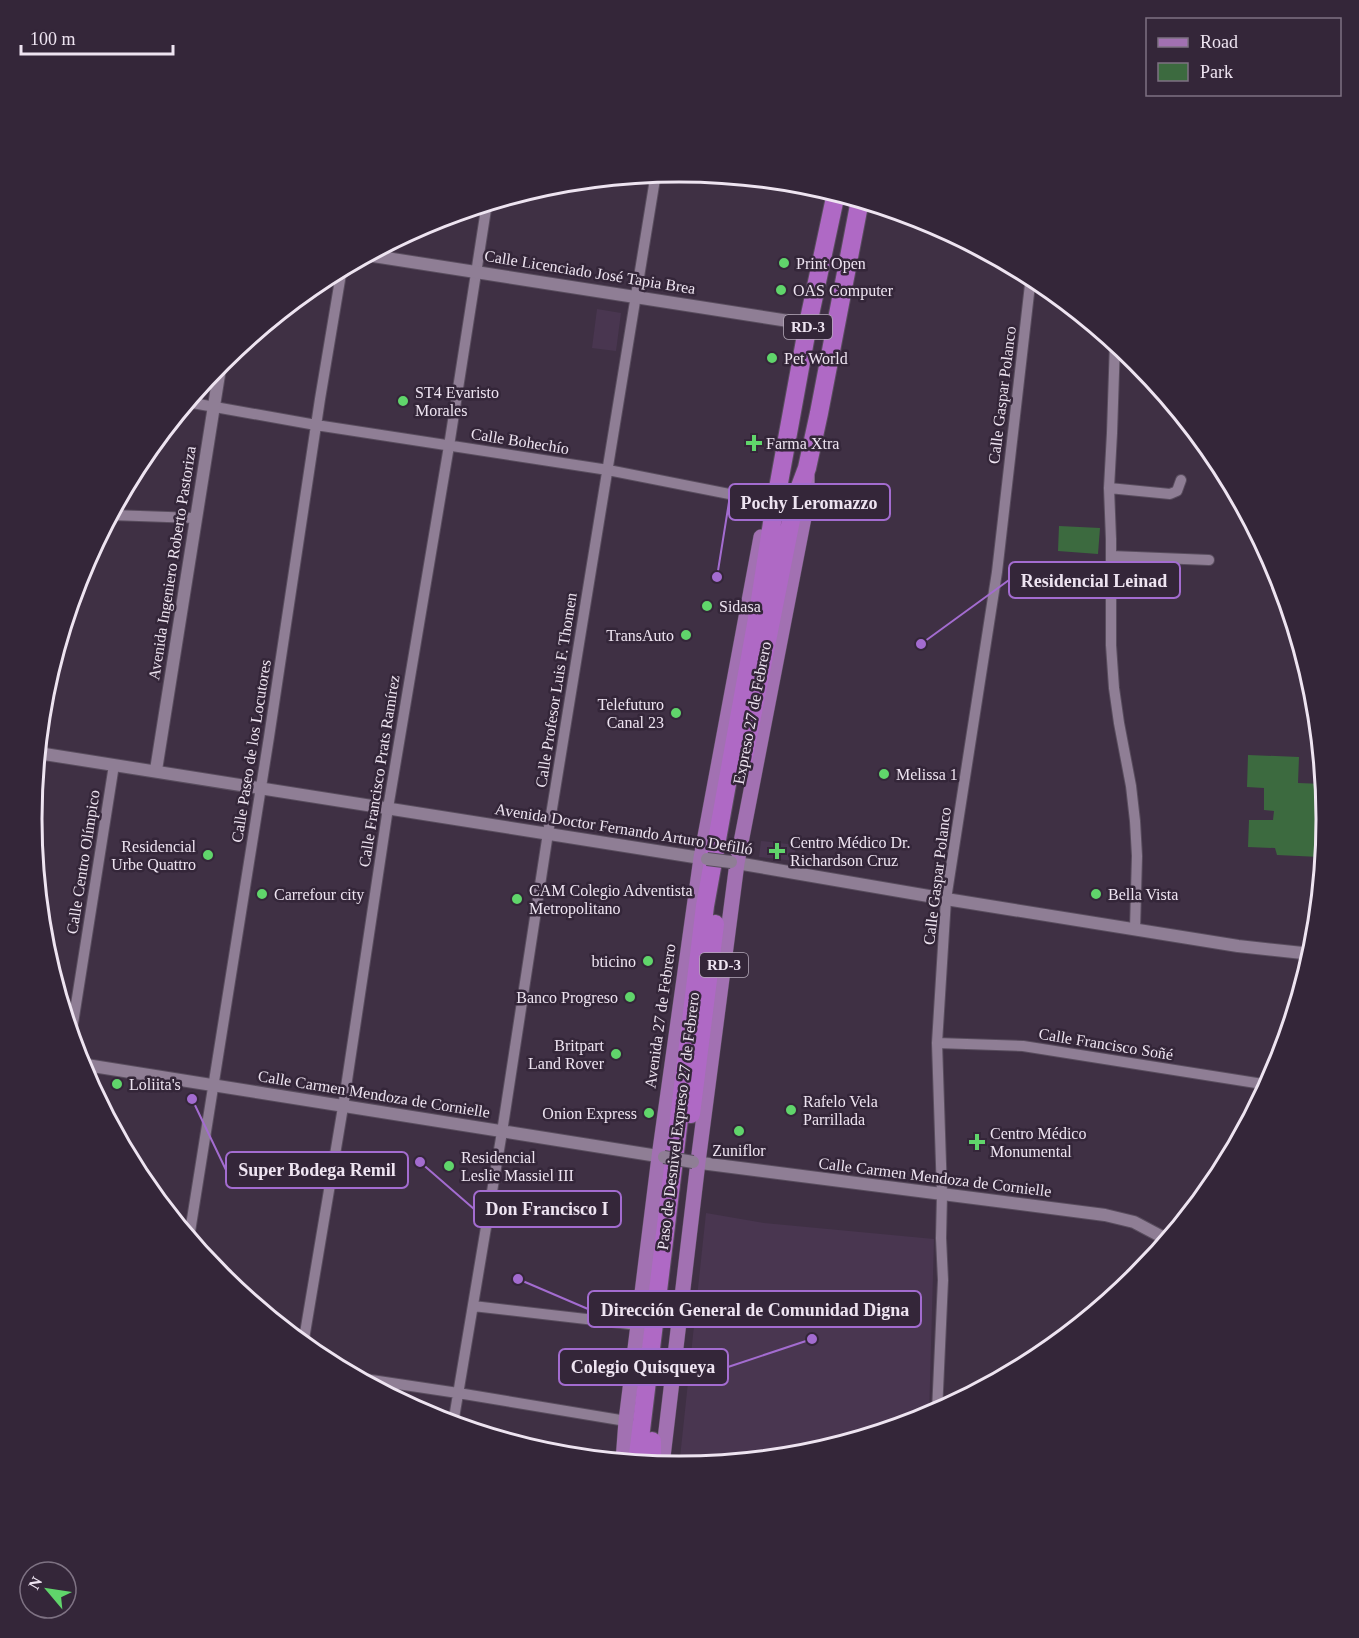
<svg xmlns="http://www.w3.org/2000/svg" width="1359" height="1638" viewBox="0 0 1359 1638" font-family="'Times New Roman',serif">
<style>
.built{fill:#493650}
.green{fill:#3c6a3f}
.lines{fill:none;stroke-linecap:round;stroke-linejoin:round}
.minor-casing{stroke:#594d5e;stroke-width:12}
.tertiary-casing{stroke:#594d5e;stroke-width:14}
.primary-casing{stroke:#594d5e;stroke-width:16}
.motorway-casing{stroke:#594d5e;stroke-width:20}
.minor{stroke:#8f7e95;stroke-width:10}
.tertiary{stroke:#8f7e95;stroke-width:12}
.primary{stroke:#a271b2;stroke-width:15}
.motorway{stroke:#af69c5;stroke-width:18}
.tertiary-bridge-casing{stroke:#594d5e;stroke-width:14;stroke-linecap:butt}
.tertiary-bridge{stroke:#8f7e95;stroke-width:12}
.poi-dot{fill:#60d56b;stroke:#342639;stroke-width:2}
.labels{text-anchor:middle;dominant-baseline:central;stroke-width:5;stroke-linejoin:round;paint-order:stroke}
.shield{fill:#342639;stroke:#b6abba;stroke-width:1.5}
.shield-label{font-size:15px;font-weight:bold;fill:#eee4f1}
.poi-label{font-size:16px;fill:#eee4f1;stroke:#342639;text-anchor:start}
.street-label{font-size:16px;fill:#eee4f1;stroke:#342639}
.rim{fill:none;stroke:#eee4f1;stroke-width:3}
.leader{fill:none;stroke:#a36cd0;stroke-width:2}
.callout-dot{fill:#a36cd0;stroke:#342639;stroke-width:2}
.callout{fill:#342639;stroke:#a36cd0;stroke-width:2}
.callout-label{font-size:18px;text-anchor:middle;font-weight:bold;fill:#eee4f1}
</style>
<rect width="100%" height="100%" fill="#3f3044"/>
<path class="built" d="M597 309 621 313 616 351 592 348Z
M761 841 796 845 794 861 759 857Z
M706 1213 764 1223 934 1239 929 1417 806 1455 679 1467Z"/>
<path class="green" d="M1059 526 1100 528 1098 554 1058 551Z
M1248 755 1299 757 1298 783 1324 784 1327 819 1324 853H1321L1320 857 1277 855 1275 848 1248 847 1249 820H1273L1274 811 1264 810V788L1247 787Z"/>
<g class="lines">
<defs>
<path id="minor" d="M1030 282 1050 289
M1115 342 1112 433 1109 488 1111 539V645L1114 688 1119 723 1131 786 1135 821 1137 856 1135 929
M187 402 316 425 608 470 775 503
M1109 488 1170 494 1177 491 1181 480
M111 515 196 518
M1111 556 1209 560
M71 1036 114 765
M937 1043 1023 1046 1269 1085
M189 1238 269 737 320 399 342 268
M473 1306 638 1325
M303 1345 343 1107 388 808 449 446 487 203
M358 1378 458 1393 626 1421
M937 1412 943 1280 941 1238 942 1194 937 1043 946 899 997 572 1031 276
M453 1424 502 1132 548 833 656 173"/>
<path id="tertiary" d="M367 255 808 324
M38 753 707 859
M156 770 221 362
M731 862 946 899 1238 946 1312 954
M80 1064 664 1157
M693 1162 1105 1215 1134 1222 1168 1240"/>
<path id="primary" d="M623 1461 626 1421 659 1157 701 858 761 537
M662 1465 698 1162 737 863 807 502V475"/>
<path id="motorway" d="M742 767 795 500 807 468 819 413 860 200
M691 1114 715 924
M652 1441V1464
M637 1463 705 906 758 613 774 510 808 324 836 193"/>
</defs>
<use href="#minor" class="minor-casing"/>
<use href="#tertiary" class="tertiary-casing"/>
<use href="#primary" class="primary-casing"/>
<use href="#motorway" class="motorway-casing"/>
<use href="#minor" class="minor"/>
<use href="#tertiary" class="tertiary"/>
<use href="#primary" class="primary"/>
<use href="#motorway" class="motorway"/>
<defs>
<path id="tertiary-bridge" d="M707 859 731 862
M664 1157 693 1162"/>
</defs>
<use href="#tertiary-bridge" class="tertiary-bridge-casing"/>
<use href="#tertiary-bridge" class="tertiary-bridge"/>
</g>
<g class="poi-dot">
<circle cx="784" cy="263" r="6"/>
<circle cx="781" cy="290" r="6"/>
<circle cx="772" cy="358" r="6"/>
<circle cx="403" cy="401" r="6"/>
<path d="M751 434h6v6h6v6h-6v6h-6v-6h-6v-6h6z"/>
<circle cx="707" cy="606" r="6"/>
<circle cx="686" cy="635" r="6"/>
<circle cx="676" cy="713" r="6"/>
<circle cx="884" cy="774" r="6"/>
<path d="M774 842h6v6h6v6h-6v6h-6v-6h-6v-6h6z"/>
<circle cx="208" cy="855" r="6"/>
<circle cx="262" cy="894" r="6"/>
<circle cx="1096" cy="894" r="6"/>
<circle cx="517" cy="899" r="6"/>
<circle cx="648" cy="961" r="6"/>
<circle cx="630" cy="997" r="6"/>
<circle cx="616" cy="1054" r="6"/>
<circle cx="117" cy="1084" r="6"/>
<circle cx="791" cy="1110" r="6"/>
<circle cx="649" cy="1113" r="6"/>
<circle cx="739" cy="1131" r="6"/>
<path d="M974 1133h6v6h6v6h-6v6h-6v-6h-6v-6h6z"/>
<circle cx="449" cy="1166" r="6"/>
</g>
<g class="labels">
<g class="shield">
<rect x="784" y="315" width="48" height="24" rx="4.5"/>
<rect x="700" y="953" width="48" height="24" rx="4.5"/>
</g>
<g class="shield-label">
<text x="808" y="327">RD-3</text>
<text x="724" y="965">RD-3</text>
</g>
<g class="poi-label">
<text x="796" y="263">Print Open</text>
<text x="793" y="290">OAS Computer</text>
<text x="784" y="358">Pet World</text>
<text x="415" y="392">ST4 Evaristo<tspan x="415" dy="18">Morales</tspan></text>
<text x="766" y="443">Farma Xtra</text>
<text x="719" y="606">Sidasa</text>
<text x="674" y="635" text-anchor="end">TransAuto</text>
<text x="664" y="704" text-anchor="end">Telefuturo<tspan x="664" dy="18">Canal 23</tspan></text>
<text x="896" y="774">Melissa 1</text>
<text x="790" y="842">Centro Médico Dr.<tspan x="790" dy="18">Richardson Cruz</tspan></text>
<text x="196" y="846" text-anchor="end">Residencial<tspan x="196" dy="18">Urbe Quattro</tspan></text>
<text x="529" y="890">CAM Colegio Adventista<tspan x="529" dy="18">Metropolitano</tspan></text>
<text x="274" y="894">Carrefour city</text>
<text x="1108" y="894">Bella Vista</text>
<text x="636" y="961" text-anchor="end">bticino</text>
<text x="618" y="997" text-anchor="end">Banco Progreso</text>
<text x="604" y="1045" text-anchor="end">Britpart<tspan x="604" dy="18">Land Rover</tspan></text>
<text x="129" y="1084">Loliita's</text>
<text x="803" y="1101">Rafelo Vela<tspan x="803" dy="18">Parrillada</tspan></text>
<text x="637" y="1113" text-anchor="end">Onion Express</text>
<text x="990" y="1133">Centro Médico<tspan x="990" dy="18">Monumental</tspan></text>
<text x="739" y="1150" text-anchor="middle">Zuniflor</text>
<text x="461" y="1157">Residencial<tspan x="461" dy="18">Leslie Massiel III</tspan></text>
</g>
<g class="street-label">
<text transform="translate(590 272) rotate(9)">Calle Licenciado José Tapia Brea</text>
<text transform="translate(1002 395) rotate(-83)">Calle Gaspar Polanco</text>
<text transform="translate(520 441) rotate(9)">Calle Bohechío</text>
<text transform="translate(172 563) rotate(-81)">Avenida Ingeniero Roberto Pastoriza</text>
<text transform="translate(556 690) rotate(-81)">Calle Profesor Luis F. Thomen</text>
<text transform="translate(752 713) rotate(-79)">Expreso 27 de Febrero</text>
<text transform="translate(251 751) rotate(-81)">Calle Paseo de los Locutores</text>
<text transform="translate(379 771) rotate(-81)">Calle Francisco Prats Ramírez</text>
<text transform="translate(624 829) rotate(9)">Avenida Doctor Fernando Arturo Defilló</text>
<text transform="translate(83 862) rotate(-81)">Calle Centro Olímpico</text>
<text transform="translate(937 876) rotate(-83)">Calle Gaspar Polanco</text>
<text transform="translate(660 1016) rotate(-82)">Avenida 27 de Febrero</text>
<text transform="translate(1106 1044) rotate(9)">Calle Francisco Soñé</text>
<text transform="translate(374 1094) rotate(9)">Calle Carmen Mendoza de Cornielle</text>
<text transform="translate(678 1121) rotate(-83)">Paso de Desnivel Expreso 27 de Febrero</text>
<text transform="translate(935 1177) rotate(7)">Calle Carmen Mendoza de Cornielle</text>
</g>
</g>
<path d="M0 0H1359V1638H0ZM42 819a637 637 0 1 1 1274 0a637 637 0 1 1-1274 0Z" fill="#342639" fill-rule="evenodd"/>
<path class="rim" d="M42 819a637 637 0 1 1 1274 0a637 637 0 1 1-1274 0Z"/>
<path class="leader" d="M717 577L729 502M921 644L1009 580M192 1099L226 1170M420 1162L474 1209M518 1279L588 1309M812 1339L728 1367"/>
<g class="callout-dot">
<circle cx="717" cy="577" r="6"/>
<circle cx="921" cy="644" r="6"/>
<circle cx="192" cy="1099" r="6"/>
<circle cx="420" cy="1162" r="6"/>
<circle cx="518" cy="1279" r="6"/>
<circle cx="812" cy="1339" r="6"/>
</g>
<g class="callout">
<rect x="729" y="484" width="161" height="36" rx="6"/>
<rect x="1009" y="562" width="171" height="36" rx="6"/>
<rect x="226" y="1152" width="182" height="36" rx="6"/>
<rect x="474" y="1191" width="147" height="36" rx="6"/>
<rect x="588" y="1291" width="333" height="36" rx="6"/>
<rect x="559" y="1349" width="169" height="36" rx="6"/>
</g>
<g class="callout-label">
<text x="809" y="509">Pochy Leromazzo</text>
<text x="1094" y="587">Residencial Leinad</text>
<text x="317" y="1176">Super Bodega Remil</text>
<text x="547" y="1215">Don Francisco I</text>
<text x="755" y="1316">Dirección General de Comunidad Digna</text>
<text x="643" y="1373">Colegio Quisqueya</text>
</g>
<rect x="1146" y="18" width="195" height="78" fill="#342639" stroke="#7e7283" stroke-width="1.5"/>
<rect x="1158" y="38" width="30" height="9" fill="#a271b2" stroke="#7e7283" stroke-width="1.5"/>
<text x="1200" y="48" font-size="18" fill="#eee4f1">Road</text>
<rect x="1158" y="63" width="30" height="18" fill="#3c6a3f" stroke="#7e7283" stroke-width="1.5"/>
<text x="1200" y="78" font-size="18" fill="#eee4f1">Park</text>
<g transform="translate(48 1590) rotate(299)"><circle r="28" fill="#342639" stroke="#7e7283" stroke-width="1.5"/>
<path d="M0-4.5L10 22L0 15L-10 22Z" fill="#60d56b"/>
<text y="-9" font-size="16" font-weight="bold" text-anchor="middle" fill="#eee4f1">N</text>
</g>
<path d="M21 45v9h152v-9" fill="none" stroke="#eee4f1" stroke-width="3"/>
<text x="30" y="45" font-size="18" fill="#eee4f1" stroke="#342639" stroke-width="4.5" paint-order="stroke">100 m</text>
</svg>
